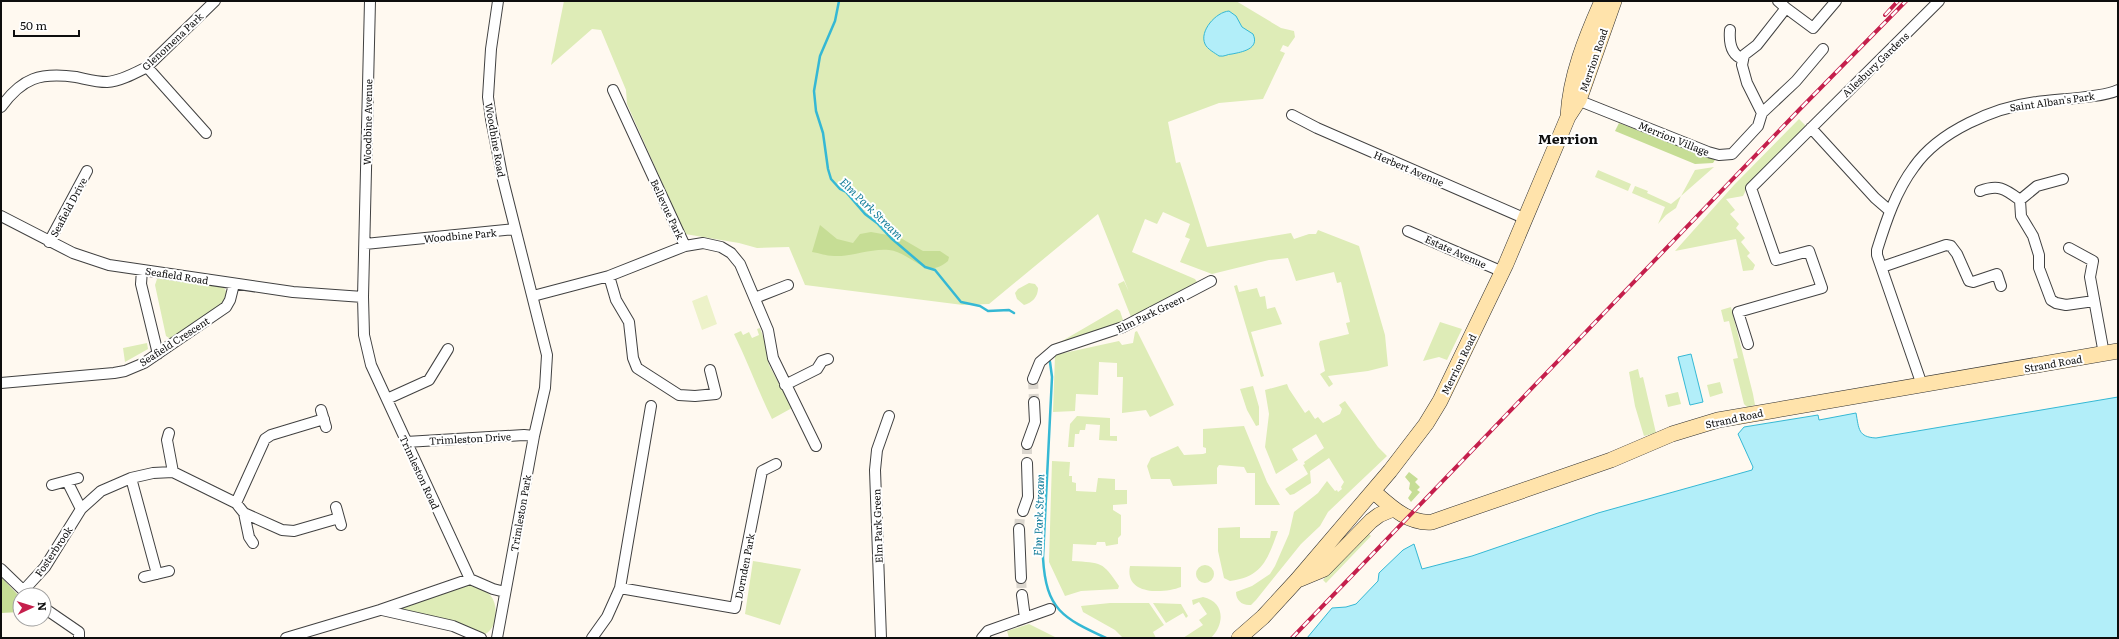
<svg xmlns="http://www.w3.org/2000/svg" width="2119" height="639" viewBox="0 0 2119 639" font-family="Literata,serif">
<style>
.green{fill:#deecb7}
.forest{fill:#c6dd95}
.pitch{fill:#edf2c9}
.water{fill:#b2eef9;stroke:#35b8d4}
.lines{fill:none;stroke-linecap:round;stroke-linejoin:round}
.stream{stroke:#35b8d4;stroke-width:2.5}
.street-tunnel{stroke:#dbd6ce;stroke-width:10;stroke-dasharray:10 5;stroke-linecap:butt}
.street-casing{stroke:#414141;stroke-width:12}
.secondary-casing{stroke:#303030;stroke-width:16}
.street{stroke:#fff;stroke-width:10}
.secondary{stroke:#ffe3ab;stroke-width:15}
.rail-casing{stroke:#c51f4c;stroke-width:4}
.rail{stroke:#fff;stroke-width:2.5;stroke-dasharray:8;stroke-linecap:butt}
.labels{text-anchor:middle;dominant-baseline:central;stroke-width:4;stroke-linejoin:round;paint-order:stroke}
.street-label{font-size:10px;fill:#0e0e0e;stroke:#fff}
.water-label{font-size:11px;font-style:italic;fill:#117b98;stroke:#fff}
.district-label{font-size:14px;font-weight:bold;fill:#0e0e0e;stroke:#fff}
</style>
<rect width="100%" height="100%" fill="#fff9f0"/>
<path class="green" d="M564 1H1236L1281 28 1294 31 1295 37 1288 47 1283 45 1280 51 1285 53 1263 99 1219 103 1168 122 1176 163 1180 162 1207 247 1291 233 1294 239 1309 234H1316L1318 230 1359 246 1385 335 1388 366 1368 371 1328 376 1333 384 1329 387 1320 374 1325 371 1319 344 1320 341 1349 334 1346 323 1350 322 1341 282 1337 283 1334 272 1296 281 1288 258 1269 260 1212 274 1180 262 1190 239 1185 237 1190 224 1163 212 1157 224 1145 219 1132 252 1195 279 1197 282 1131 317 1118 284 1124 281 1129 292 1098 214 989 304 963 305 805 285 789 247 757 248 739 243 685 234 627 104 626 90 601 30 592 29 551 65Z
M1799 119 1807 127 1781 154 1779 153 1747 188 1743 196 1726 199 1735 210 1730 214 1739 224 1736 228 1745 238 1741 242 1750 253 1747 256 1755 265 1753 270 1743 271 1736 239 1675 251 1734 185Z
M1714 167 1681 196 1676 208 1666 215 1658 224 1665 207 1632 193 1635 186 1648 191 1647 193 1671 204 1681 196 1695 170Z
M1598 170 1631 184 1628 191 1595 177Z
M158 276 223 286 227 293 225 302 172 340 166 336 155 285Z
M1029 283 1035 284 1038 288C1038 297 1032 303 1024 305L1017 299 1015 293 1018 289Z
M1237 285 1239 292 1257 288 1260 297 1265 296 1267 309 1275 307 1282 324 1251 332 1264 376 1261 377 1234 286Z
M1731 307 1753 394 1755 405 1747 407 1744 404 1733 359 1738 358 1729 321 1724 322 1721 310Z
M1117 309 1120 311 1124 323 1057 344Z
M1440 322 1462 329 1447 360 1439 357 1423 361Z
M760 328 765 342 769 365 792 408 772 419C758 391 748 362 734 334L741 331 743 335 749 332 752 338 759 335 757 329Z
M1137 331 1174 405 1150 417 1146 410 1122 413 1123 377H1117V363L1099 362 1098 395 1076 394 1075 411 1053 412 1055 355 1119 341 1122 345 1133 343 1135 332Z
M147 343 148 349 125 362 123 348Z
M1638 369 1640 378 1643 377 1656 433 1644 436 1635 406 1629 372Z
M1720 382 1723 393 1710 397 1707 385Z
M1287 384 1289 389 1305 413 1309 410 1315 419 1318 417 1323 423 1340 414 1342 409 1339 405 1345 401 1378 447 1387 456 1328 512 1320 526 1301 544 1256 600 1251 605C1242 606 1236 600 1236 592L1252 586 1270 574 1275 566 1289 534 1294 512 1318 493 1327 481 1335 491 1337 490 1338 492 1342 489 1341 487 1344 482 1329 458 1310 471 1311 483 1294 494 1290 495 1285 489 1308 474 1303 465 1305 464 1304 462 1324 448 1316 434 1292 449 1298 460 1276 474 1265 447 1269 414 1265 390Z
M1253 386 1259 407V425L1256 426 1247 410 1240 389Z
M1678 392 1681 404 1668 407 1665 395Z
M1077 416 1110 418V436H1117V441L1099 440 1100 425 1086 424 1085 430H1080L1079 434H1075L1074 447H1068L1070 424Z
M1244 426 1267 482 1280 505H1255V473H1247L1244 467 1219 465 1217 468V484L1173 486 1170 479H1151L1147 466 1151 458 1178 446 1184 455 1203 454 1206 453V448L1203 447V429Z
M1052 461 1070 462 1069 476H1072V482L1076 483V491L1096 492 1098 478 1115 479V490H1127V504L1113 505V510L1121 515V535L1118 538V544L1106 546 1105 542H1097L1096 545 1073 544 1072 561C1102 563 1102 561 1119 586L1118 589 1081 591 1065 596 1049 562Z
M1240 527V538H1270L1271 531H1278C1268 558 1263 577 1230 581L1224 578 1218 551V528Z
M1367 532 1371 536 1326 583 1323 580 1326 576Z
M753 561 801 569 780 625 745 614Z
M1196 574a9 9 0 1 1 18 0a9 9 0 1 1-18 0Z
M1130 566 1181 567V587C1163 594 1124 595 1130 566Z
M465 585C474 586 484 588 490 595 500 606 497 632 482 635L437 617 391 609Z
M1203 597C1225 602 1225 624 1211 638H1183L1203 625 1199 620 1207 614 1199 602 1193 605 1192 600Z
M1110 603H1149L1164 625 1153 632 1156 638H1123L1115 630 1083 612 1081 606Z
M1153 603 1181 604 1188 616 1186 618 1183 613 1166 623Z
M1029 624 1057 638H1009L1007 631Z"/>
<path class="forest" d="M1619 123 1715 160 1713 163 1695 164 1615 131Z
M820 225 837 239 853 243 860 234 871 232 899 237 923 251H940L949 257 948 261C925 281 913 253 889 250 871 248 852 257 834 256 827 256 819 253 812 252Z
M1409 472 1418 479 1415 482 1420 487 1417 490 1420 492 1411 502 1408 498 1412 492 1409 489 1410 483 1405 477Z
M1 577 20 597V612L1 613Z"/>
<path class="pitch" d="M707 295 717 324 702 330 692 301Z"/>
<path class="water" d="M1229 11 1236 16 1242 27 1253 34C1260 49 1242 52 1232 54 1227 54 1225 57 1219 56 1215 53 1207 49 1205 44 1199 31 1216 12 1229 11Z
M1691 354 1703 402 1690 405 1678 357Z
M2118 397V638H1307L1332 608 1346 607 1356 604 1378 581 1379 573 1403 550 1414 544 1422 569 1472 556 1598 513 1752 470 1753 467 1738 434 1744 427 1818 415 1819 420 1856 413C1859 429 1858 437 1876 438Z"/>
<g class="lines">
<path class="stream" d="M839 1 835 21 820 56 814 91 816 111 823 133 828 169 831 179 840 189 846 192 865 214 877 223 891 238 925 267 935 270 961 302 980 306 988 311 1009 310 1014 313
M1050 362 1052 377 1043 558C1046 610 1063 618 1106 638"/>
<path class="street-tunnel" d="M1033 379 1034 402
M1027 444V463
M1019 529 1020 516 1023 511
M1021 578 1022 595"/>
<defs>
<path id="street" d="M370 1 363 297 364 335 371 365 470 579
M1786 8 1813 28 1836 1
M1730 30C1729 42 1731 55 1743 59
M147 67 206 133
M613 90 685 246
M1575 99 1708 152 1719 155 1732 154 1758 126 1762 113 1796 81 1823 49
M1 107C22 78 40 72 76 77 86 79 96 82 107 82 121 81 135 73 147 67L215 1
M1762 113 1747 83 1742 65 1744 55 1757 45 1786 8 1778 1
M1292 115 1317 128 1526 219
M1811 128 1875 198 1890 211
M2063 179 2037 186 2020 200 2021 216 2033 236 2039 255V268L2051 300 2056 303 2066 305 2094 301
M1980 191C1999 184 2005 189 2020 200
M1 216 73 253 109 265 293 292 363 297
M1408 231 1503 272
M49 242 87 171
M365 244 515 229
M2069 248 2093 261 2090 277 2104 354
M1882 267 1946 245 1951 246 1957 254 1969 281 1973 282 1997 274 2001 286
M142 270 141 284 158 354
M609 276 616 300 629 322 633 358 637 368 679 395 695 396 716 394 710 370
M533 296 609 276 685 246 703 243 721 247 731 253 740 264 768 330 773 358 816 446
M755 298 788 285
M1748 344 1738 312 1822 288 1809 251 1776 260 1751 188 1939 1
M1033 379 1040 362 1054 350 1123 327 1211 281
M1 383 114 373 125 371 144 363 226 307 230 300 234 284
M785 385 817 369 822 361 828 359
M1922 385 1877 255V250C1886 221 1896 191 1914 167 1939 131 1995 107 2037 102 2057 99 2102 98 2118 90
M387 399 429 380 448 349
M321 410 326 427
M169 433 167 440 173 472
M406 442 524 435 534 436
M1027 444 1035 422 1034 402
M131 478 157 574
M67 481 81 509
M52 485 78 478
M236 503 265 439 271 435 324 419
M336 507 341 525
M1023 511 1028 497 1027 463
M244 513 249 537 253 543
M1019 529 1021 578
M1 569 28 595
M144 577 169 571
M470 579 493 589 505 592
M620 588 735 608 762 471 776 464
M23 591 45 567 81 509 101 491 131 478 153 473 173 472 236 503 244 513 282 530 294 531 339 518
M1022 595 1025 618
M44 608 79 632V638
M382 610 453 626 481 638
M286 638 380 610 470 579
M497 638 534 436 545 388 547 355 503 180 491 119 488 97 491 49 498 1
M592 638 607 617 620 588 651 406
M881 638 875 470 877 450 889 416
M982 638 988 631 1050 609"/>
<path id="secondary" d="M1568 116C1570 76 1586 37 1602 1
M1373 491C1390 506 1408 524 1432 522L1611 460 1672 434 1718 420 2118 351
M1300 579 1324 569 1371 521 1379 515 1393 509
M1239 638 1263 617 1297 580 1390 471 1426 424 1440 401 1506 264 1568 117 1579 100 1614 1"/>
</defs>
<use href="#street" class="street-casing"/>
<use href="#secondary" class="secondary-casing"/>
<use href="#street" class="street"/>
<use href="#secondary" class="secondary"/>
<defs>
<path id="rail" d="M1885 15 1898 1
M1292 638 1800 109 1906 1"/>
</defs>
<use href="#rail" class="rail-casing"/>
<use href="#rail" class="rail"/>
</g>
<g class="labels">
<g class="street-label">
<text transform="translate(172 41) rotate(-43)">Glenomena Park</text>
<text transform="translate(1593 60) rotate(-71)">Merrion Road</text>
<text transform="translate(1875 64) rotate(-44)">Ailesbury Gardens</text>
<text transform="translate(2052 101) rotate(-8)">Saint Alban's Park</text>
<text transform="translate(367 122) rotate(-89)">Woodbine Avenue</text>
<text transform="translate(1674 138) rotate(22)">Merrion Village</text>
<text transform="translate(496 140) rotate(80)">Woodbine Road</text>
<text transform="translate(1409 168) rotate(23)">Herbert Avenue</text>
<text transform="translate(68 207) rotate(-62)">Seafield Drive</text>
<text transform="translate(668 209) rotate(65)">Bellevue Park</text>
<text transform="translate(460 235) rotate(-5)">Woodbine Park</text>
<text transform="translate(1456 251) rotate(24)">Estate Avenue</text>
<text transform="translate(177 275) rotate(9)">Seafield Road</text>
<text transform="translate(1150 313) rotate(-26)">Elm Park Green</text>
<text transform="translate(174 341) rotate(-33)">Seafield Crescent</text>
<text transform="translate(2053 363) rotate(-10)">Strand Road</text>
<text transform="translate(1458 364) rotate(-64)">Merrion Road</text>
<text transform="translate(1734 418) rotate(-12)">Strand Road</text>
<text transform="translate(470 438) rotate(-3)">Trimleston Drive</text>
<text transform="translate(420 472) rotate(65)">Trimleston Road</text>
<text transform="translate(520 513) rotate(-80)">Trimleston Park</text>
<text transform="translate(877 526) rotate(-92)">Elm Park Green</text>
<text transform="translate(53 551) rotate(-56)">Fosterbrook</text>
<text transform="translate(744 566) rotate(-79)">Dornden Park</text>
</g>
<g class="water-label">
<text transform="translate(872 208) rotate(44)">Elm Park Stream</text>
<text transform="translate(1038 515) rotate(-88)">Elm Park Stream</text>
</g>
<g class="district-label">
<text x="1568" y="138">Merrion</text>
</g>
</g>
<rect width="2119" height="639" fill="none" stroke="#0e0e0e" stroke-width="4"/>
<g transform="translate(32 607) rotate(86)"><circle r="19" fill="#ffffff" stroke="#9f9f9f"/>
<path d="M0-3L7 15L0 10L-7 15Z" fill="#c51f4c"/>
<text y="-6" font-size="11" font-weight="bold" text-anchor="middle" fill="#0e0e0e">N</text>
</g>
<path d="M14 30v6h65v-6" fill="none" stroke="#0e0e0e" stroke-width="2"/>
<text x="20" y="30" font-size="12" fill="#0e0e0e" stroke="#ffffff" stroke-width="3" paint-order="stroke">50 m</text>
</svg>
